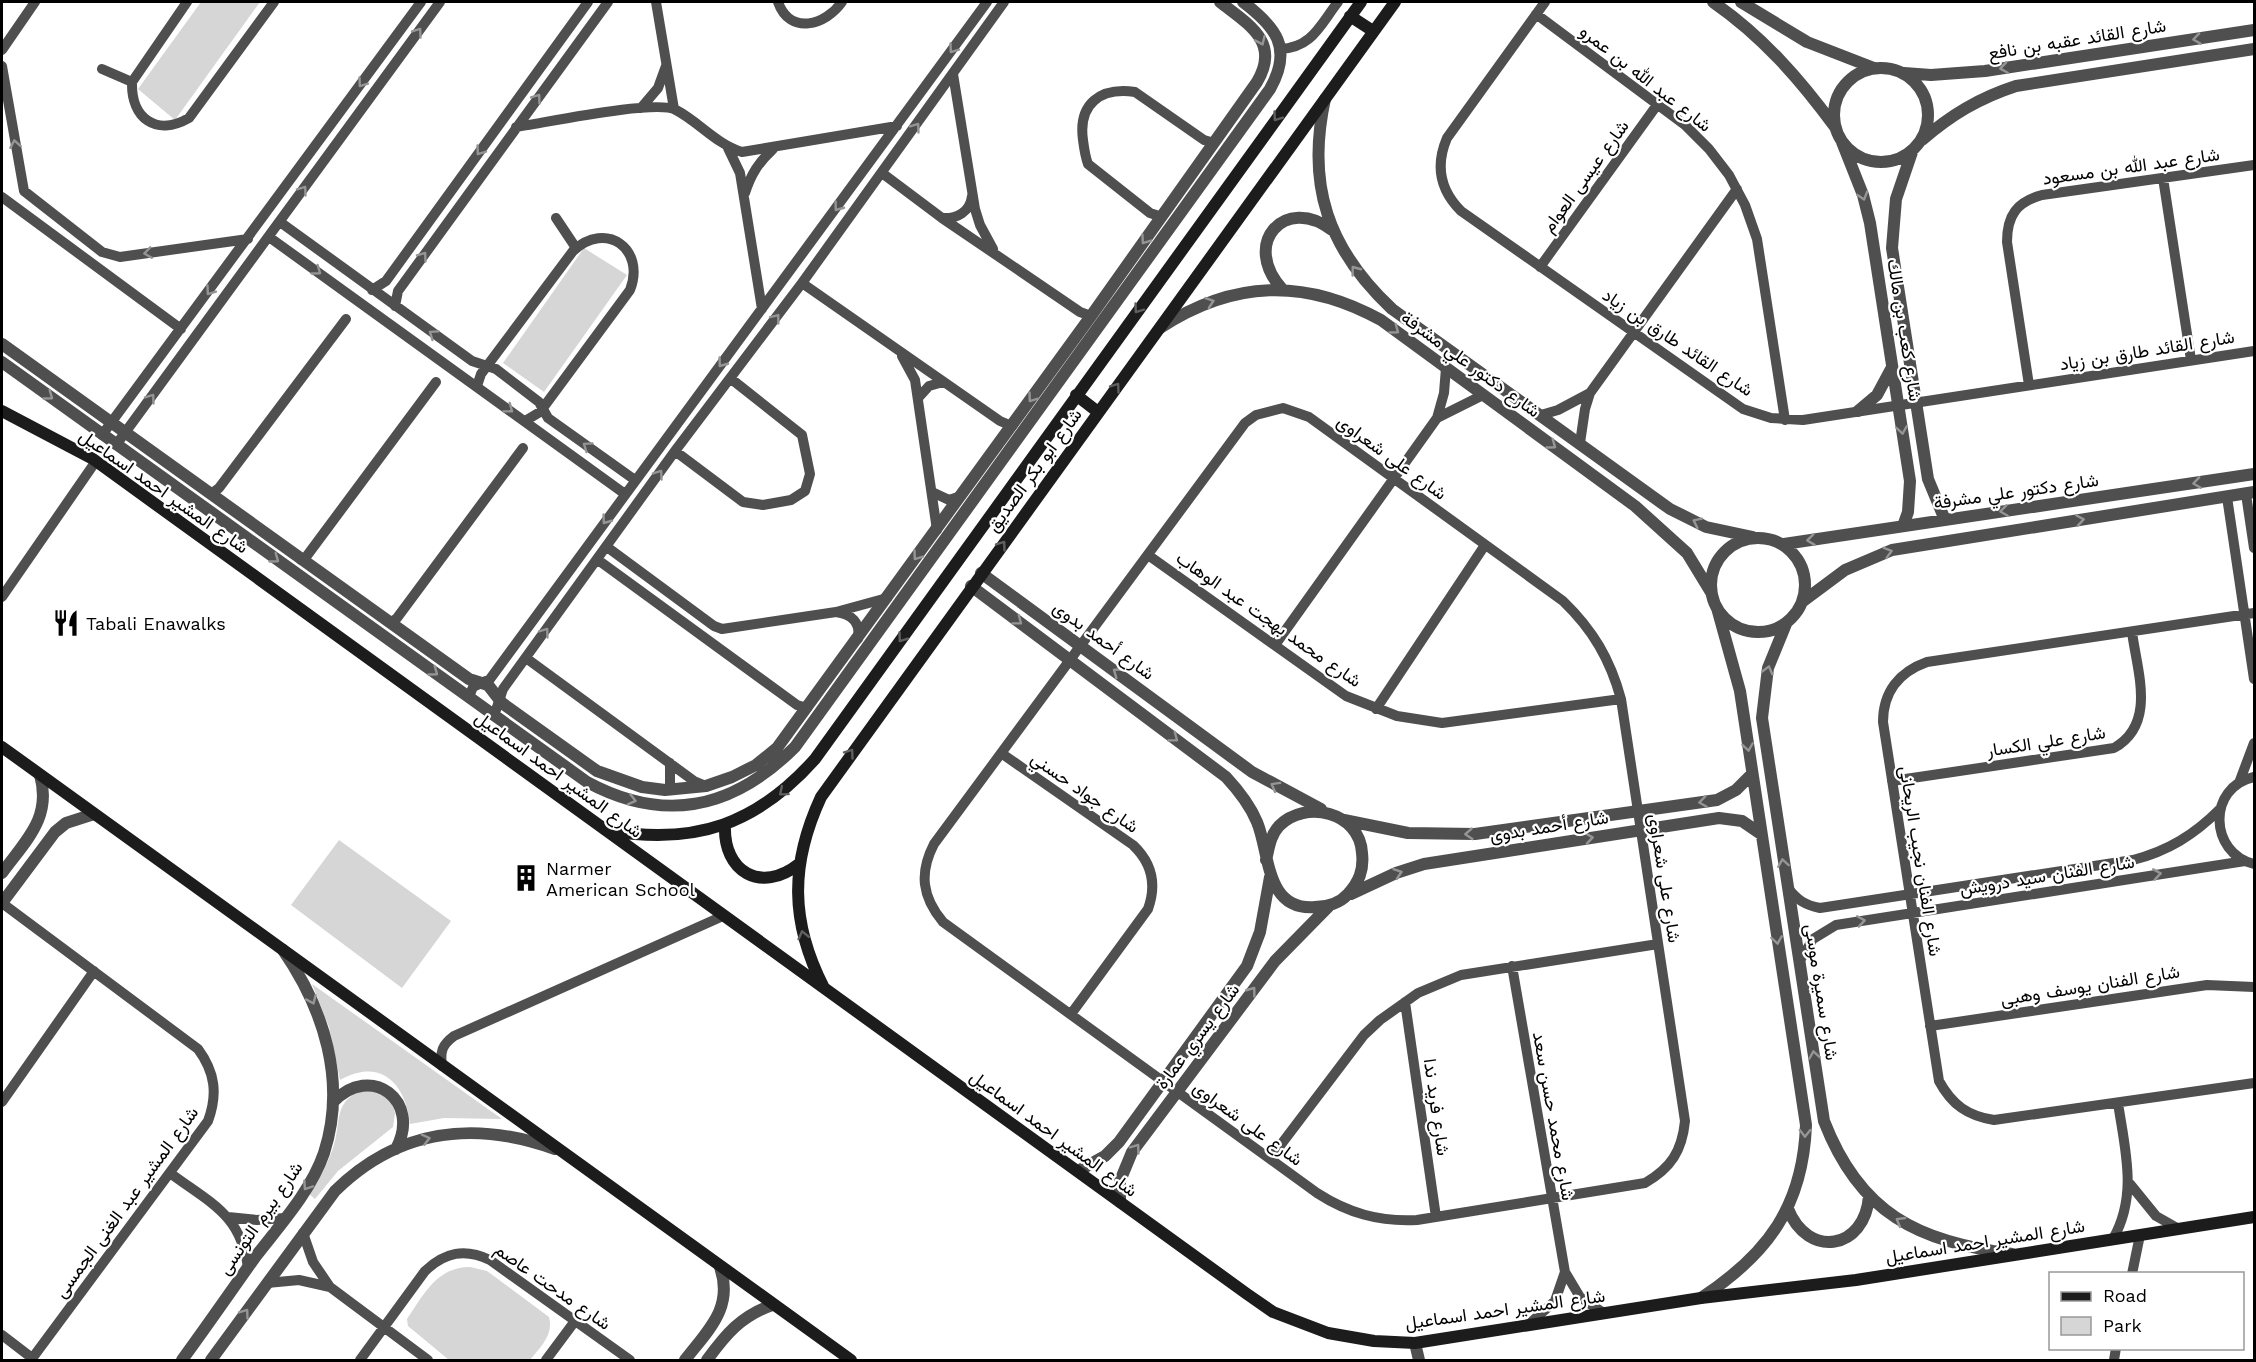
<svg xmlns="http://www.w3.org/2000/svg" width="2256" height="1362" viewBox="0 0 2256 1362" font-family="'Work Sans',Vazirmatn,sans-serif">
<style>
.green{fill:#d6d6d6}
.lines{fill:none;stroke-linecap:round;stroke-linejoin:round}
.minor{stroke:#4f4f4f;stroke-width:10}
.tertiary{stroke:#4f4f4f;stroke-width:12}
.secondary{stroke:#1c1c1c;stroke-width:12}
.oneway{stroke:#959595}
.oneway2{stroke:#606060}
.labels{text-anchor:middle;dominant-baseline:central;stroke-width:4.5;stroke-linejoin:round;paint-order:stroke}
.street-label{font-size:18px;fill:#000;stroke:#fff}
.poi-label{font-size:18px;fill:#000;stroke:#fff;text-anchor:start}
</style>
<rect width="100%" height="100%" fill="#fff"/>
<path class="green" d="M201 2H260L175 120 138 89Z
M584 248 627 275 544 392 503 363Z
M339 840 451 921 402 988 291 905Z
M312 984 502 1119 444 1118 410 1124C406 1084 381 1057 340 1080L329 1027Z
M366 1089 391 1099 395 1113 393 1127 338 1171 315 1199 309 1194C319 1180 327 1165 333 1148 342 1121 332 1100 366 1089Z
M470 1267 487 1271 549 1317C554 1335 540 1347 530 1360H449L408 1326 407 1319C424 1294 437 1267 470 1267Z"/>
<g class="lines">
<path class="minor" d="M187 2 132 82C131 118 156 137 189 118L274 2
M656 2 674 109
M778 2C790 36 826 25 842 2
M1545 2 1447 138C1435 166 1440 190 1461 211L1743 409 1771 418 1803 420 2254 351
M1536 14 1685 125 1709 149 1729 175 1745 205 1757 239 1785 420
M1280 49C1312 48 1320 25 1338 2
M2 50 35 2
M2 66 24 191 102 252 120 257 248 239
M102 69 132 82
M953 74 975 209 980 225 993 249
M641 108 658 88 666 66
M516 127C544 123 656 99 676 110 699 122 716 144 742 152L897 126
M728 148 740 173 762 309
M882 173 942 218 1080 312 1091 316
M2163 178 2191 360
M745 193C751 174 759 162 773 149
M2 197 181 329
M1162 217 1150 213 1088 164C1085 156 1084 148 1083 140 1078 104 1100 87 1135 92L1204 140 1214 143
M556 218 576 248
M942 218C957 219 970 212 972 196
M280 222 472 361 496 369 539 402 548 418 635 480
M269 237 625 494
M1540 267 1657 105
M802 283 1000 421 1012 426
M372 290 386 281 588 2
M395 306 398 291 608 2
M902 356 915 380 937 530
M2029 385 2007 242C2007 215 2017 202 2042 195L2254 165
M477 386 481 374 573 251C606 220 646 249 630 290L540 412 525 421
M919 397 929 386 943 382
M1283 408 1309 417 1563 601C1593 630 1610 659 1621 699L1685 1121C1682 1151 1671 1168 1645 1183L1417 1220C1379 1222 1348 1213 1317 1193L943 922C922 897 919 873 934 844L1245 423 1256 415Z
M1541 415 1558 410 1590 393
M1437 418 1483 395
M102 435 421 2
M1580 443 1585 409 1590 393 1737 189
M116 445 440 2
M675 451 743 502 763 505 791 500 805 491 810 474 802 435 730 378
M932 492 949 500 961 496
M211 494 219 488 346 319
M2246 494 2254 548
M2227 497 2254 679
M607 547 714 626 722 629 836 612 887 598
M1148 555 1346 696 1397 716 1442 723 1621 699
M301 560 306 557 436 382
M598 560 797 705 807 708
M2 597 96 461
M836 612C851 614 861 622 858 639
M2254 613 1927 662C1899 672 1883 692 1883 722L1939 1081C1952 1105 1968 1116 1994 1120L2254 1083
M390 623 397 618 523 448
M1275 645 1437 418 1444 393 1446 368
M526 658 694 781 706 786
M469 697 473 687 490 679 987 2
M1376 709 1485 545
M490 712 496 710 503 689 675 451 802 283 1004 2
M1001 753 1133 845C1152 863 1157 884 1148 909L1071 1014
M2254 777C2207 787 2209 853 2254 864
M1892 781 2114 748C2157 724 2137 671 2132 632
M2239 783 2254 743
M665 790 670 786V763
M1788 888C1797 900 1805 905 1820 908L2133 860C2168 851 2194 835 2220 809
M2 903 198 1049C215 1072 218 1094 208 1121L31 1360
M1799 962 1813 939 1836 925 2245 861
M1512 966 1565 1272 1580 1297 1602 1312
M1405 1002 1436 1217
M1930 1026 2207 985 2254 987
M442 1066C440 1051 442 1045 454 1036L723 916
M2 1102 94 971
M1270 1159 1364 1035 1380 1020 1418 993 1461 975 1658 944
M170 1173C210 1203 241 1214 248 1268
M2130 1184 2156 1216 2179 1229
M228 1217 257 1220 285 1218
M303 1233 313 1262 330 1287 428 1360
M2113 1239C2138 1195 2125 1150 2118 1103
M2132 1274 2140 1235
M267 1283 299 1280 330 1287
M1528 1325 1555 1301 1565 1272
M2 1335 32 1358
M360 1360 425 1271C445 1252 465 1248 490 1260L630 1360
M546 1360 575 1321
M2114 1360 2116 1348"/>
<path class="tertiary" d="M1713 2C1762 36 1799 78 1835 127
M1741 2 1807 42 1874 68
M1834 115a47 47 0 1 1 94 0a47 47 0 1 1-94 0Z
M1904 73 1931 75 1985 71 2254 30
M1325 99C1306 185 1328 249 1392 309L1670 509 1706 527 1753 537
M1922 140C1951 115 1979 98 2016 86L2254 49
M1842 142 1863 195 1870 223 1910 481 1908 512 1903 526
M1912 152 1896 199 1892 248 1928 479 1945 520
M1283 290C1240 244 1285 194 1332 230
M1160 328C1233 280 1305 278 1381 320L1635 506 1687 553 1712 594
M2 344 469 679 488 685 502 703 597 771 642 787 665 790 706 786 732 777 756 765 777 748 1091 316 1257 82C1281 42 1248 24 1220 2
M2 362 587 782C665 824 733 809 795 747L1270 89C1293 48 1276 27 1243 2
M1858 411 1877 395 1891 369
M1711 585a47 47 0 1 1 94 0a47 47 0 1 1-94 0Z
M1784 544 2254 474
M981 573 1252 772 1321 809
M971 586 1226 777C1239 791 1250 805 1257 822 1270 853 1265 911 1315 907 1327 907 1340 903 1348 894 1359 882 1364 870 1362 853 1360 812 1305 799 1279 826 1270 836 1269 848 1266 860
M1802 602 1845 570 1892 550 2254 492
M1786 624 1768 668 1762 718 1824 1121C1860 1214 1917 1241 2012 1254
M1344 820 1408 833 1475 834 1717 800 1736 790 1752 774
M2 873C26 840 52 818 40 775
M1351 894 1396 873 1424 864 1719 818 1742 821 1761 834
M2 903 55 832 66 823 94 814
M333 1102C371 1062 422 1101 396 1149
M1078 1171 1105 1156 1119 1142 1247 966 1260 932 1270 877
M1120 1202V1181L1132 1152 1275 961 1329 906
M1788 1209C1808 1259 1865 1250 1869 1196
M1701 1298C1768 1254 1803 1206 1806 1125L1740 691 1717 608
M1415 1343 1419 1360
M182 1360C207 1326 231 1291 256 1256 280 1225 311 1191 324 1153 347 1082 324 1009 283 950
M211 1360 335 1191C398 1129 474 1120 555 1149
M685 1360C708 1330 734 1308 720 1267
M707 1360C726 1334 741 1316 772 1305"/>
<path class="secondary" d="M1350 16 1373 31
M1076 395 1098 412
M2 411 93 459 1247 1294 1273 1312 1328 1333 1374 1341 1415 1343 1701 1298 1856 1280 2254 1217
M2 747 851 1360
M725 825C723 872 761 894 799 864
M611 831C696 845 757 824 815 759L1361 2
M824 988C790 922 790 864 821 797L1395 2"/>
</g>
<defs><path id="oneway-chevron" d="M-2-3.5L2.5 0L-2 3.5" fill="none" stroke-width="1.6" stroke-linecap="round" stroke-linejoin="round" transform="scale(1.5)"/></defs>
<g class="oneway">
<use href="#oneway-chevron" transform="translate(418 32) rotate(-54)"/>
<use href="#oneway-chevron" transform="translate(2197 39) rotate(172)"/>
<use href="#oneway-chevron" transform="translate(1261 41) rotate(66)"/>
<use href="#oneway-chevron" transform="translate(953 49) rotate(126)"/>
<use href="#oneway-chevron" transform="translate(2004 68) rotate(171)"/>
<use href="#oneway-chevron" transform="translate(362 83) rotate(126)"/>
<use href="#oneway-chevron" transform="translate(537 98) rotate(-54)"/>
<use href="#oneway-chevron" transform="translate(916 127) rotate(-54)"/>
<use href="#oneway-chevron" transform="translate(15 144) rotate(-100)"/>
<use href="#oneway-chevron" transform="translate(480 151) rotate(126)"/>
<use href="#oneway-chevron" transform="translate(303 190) rotate(-54)"/>
<use href="#oneway-chevron" transform="translate(1863 196) rotate(73)"/>
<use href="#oneway-chevron" transform="translate(838 207) rotate(127)"/>
<use href="#oneway-chevron" transform="translate(1145 240) rotate(125)"/>
<use href="#oneway-chevron" transform="translate(148 253) rotate(172)"/>
<use href="#oneway-chevron" transform="translate(423 256) rotate(-54)"/>
<use href="#oneway-chevron" transform="translate(1355 270) rotate(-127)"/>
<use href="#oneway-chevron" transform="translate(317 271) rotate(36)"/>
<use href="#oneway-chevron" transform="translate(210 291) rotate(126)"/>
<use href="#oneway-chevron" transform="translate(1210 302) rotate(-19)"/>
<use href="#oneway-chevron" transform="translate(776 318) rotate(-52)"/>
<use href="#oneway-chevron" transform="translate(1395 330) rotate(36)"/>
<use href="#oneway-chevron" transform="translate(433 334) rotate(-145)"/>
<use href="#oneway-chevron" transform="translate(722 363) rotate(127)"/>
<use href="#oneway-chevron" transform="translate(49 396) rotate(36)"/>
<use href="#oneway-chevron" transform="translate(151 398) rotate(-54)"/>
<use href="#oneway-chevron" transform="translate(1032 398) rotate(126)"/>
<use href="#oneway-chevron" transform="translate(509 409) rotate(37)"/>
<use href="#oneway-chevron" transform="translate(1902 430) rotate(81)"/>
<use href="#oneway-chevron" transform="translate(1552 445) rotate(36)"/>
<use href="#oneway-chevron" transform="translate(587 446) rotate(-145)"/>
<use href="#oneway-chevron" transform="translate(659 474) rotate(-55)"/>
<use href="#oneway-chevron" transform="translate(2197 483) rotate(172)"/>
<use href="#oneway-chevron" transform="translate(2004 511) rotate(172)"/>
<use href="#oneway-chevron" transform="translate(606 520) rotate(127)"/>
<use href="#oneway-chevron" transform="translate(2080 520) rotate(-9)"/>
<use href="#oneway-chevron" transform="translate(1697 522) rotate(-154)"/>
<use href="#oneway-chevron" transform="translate(1811 540) rotate(173)"/>
<use href="#oneway-chevron" transform="translate(1888 552) rotate(-16)"/>
<use href="#oneway-chevron" transform="translate(917 556) rotate(126)"/>
<use href="#oneway-chevron" transform="translate(275 559) rotate(36)"/>
<use href="#oneway-chevron" transform="translate(1018 621) rotate(37)"/>
<use href="#oneway-chevron" transform="translate(545 632) rotate(-54)"/>
<use href="#oneway-chevron" transform="translate(1768 670) rotate(-75)"/>
<use href="#oneway-chevron" transform="translate(434 672) rotate(36)"/>
<use href="#oneway-chevron" transform="translate(1117 672) rotate(-144)"/>
<use href="#oneway-chevron" transform="translate(1174 738) rotate(37)"/>
<use href="#oneway-chevron" transform="translate(1748 747) rotate(81)"/>
<use href="#oneway-chevron" transform="translate(1275 786) rotate(-151)"/>
<use href="#oneway-chevron" transform="translate(632 800) rotate(14)"/>
<use href="#oneway-chevron" transform="translate(1703 802) rotate(172)"/>
<use href="#oneway-chevron" transform="translate(1469 834) rotate(176)"/>
<use href="#oneway-chevron" transform="translate(1589 838) rotate(-9)"/>
<use href="#oneway-chevron" transform="translate(1783 863) rotate(-99)"/>
<use href="#oneway-chevron" transform="translate(1398 873) rotate(-19)"/>
<use href="#oneway-chevron" transform="translate(2157 874) rotate(-9)"/>
<use href="#oneway-chevron" transform="translate(1861 921) rotate(-9)"/>
<use href="#oneway-chevron" transform="translate(1777 940) rotate(81)"/>
<use href="#oneway-chevron" transform="translate(1252 991) rotate(-53)"/>
<use href="#oneway-chevron" transform="translate(312 1000) rotate(66)"/>
<use href="#oneway-chevron" transform="translate(1814 1055) rotate(-99)"/>
<use href="#oneway-chevron" transform="translate(1805 1133) rotate(91)"/>
<use href="#oneway-chevron" transform="translate(426 1139) rotate(-14)"/>
<use href="#oneway-chevron" transform="translate(1136 1148) rotate(-54)"/>
<use href="#oneway-chevron" transform="translate(307 1186) rotate(124)"/>
<use href="#oneway-chevron" transform="translate(1900 1221) rotate(-150)"/>
<use href="#oneway-chevron" transform="translate(245 1313) rotate(-54)"/>
</g>
<g class="oneway2">
<use href="#oneway-chevron" transform="translate(1277 117) rotate(126)"/>
<use href="#oneway-chevron" transform="translate(1138 309) rotate(126)"/>
<use href="#oneway-chevron" transform="translate(1116 387) rotate(-54)"/>
<use href="#oneway-chevron" transform="translate(1002 545) rotate(-54)"/>
<use href="#oneway-chevron" transform="translate(902 638) rotate(126)"/>
<use href="#oneway-chevron" transform="translate(850 753) rotate(-54)"/>
<use href="#oneway-chevron" transform="translate(783 792) rotate(140)"/>
<use href="#oneway-chevron" transform="translate(803 935) rotate(-103)"/>
</g>
<defs>
<symbol id="restaurant-bare" viewBox="-9 -9 18 18"><path d="M-5-6h1v4h1v-4h1v4h1v-4h1v5L-1.5 .5V6h-2V.5L-5-1ZM5-6V6H3V1.5H1.5Q1.5-4 5-6Z" fill="#000" stroke="#fff" stroke-width="2.5" paint-order="stroke"/></symbol>
<symbol id="building-bare" viewBox="-9 -9 18 18"><path d="M-4-6H4V6H1V3H-1V6H-4ZM-2.5-4.3h1.7v1.8h-1.7ZM.8-4.3h1.7v1.8H.8ZM-2.5-1h1.7V.8h-1.7ZM.8-1h1.7V.8H.8Z" fill="#000" stroke="#fff" stroke-width="2.5" paint-order="stroke"/></symbol>
</defs>
<g fill-rule="evenodd">
<use href="#restaurant-bare" x="47" y="604" width="38" height="38"/>
<use href="#building-bare" x="507" y="859" width="38" height="38"/>
</g>
<g class="labels">
<g class="street-label">
<text transform="translate(2077 39) rotate(-9)">شارع القائد عقبه بن نافع</text>
<text transform="translate(1646 78) rotate(38)">شارع عبد الله بن عمرو</text>
<text transform="translate(2131 166) rotate(-8)">شارع عبد الله بن مسعود</text>
<text transform="translate(1585 176) rotate(-54)">شارع عيسى العوام</text>
<text transform="translate(1905 330) rotate(81)">شارع كعب بن مالك</text>
<text transform="translate(1678 342) rotate(34)">شارع القائد طارق بن زياد</text>
<text transform="translate(2147 350) rotate(-9)">شارع القائد طارق بن زياد</text>
<text transform="translate(1471 364) rotate(36)">شارع دكتور علي مشرفة</text>
<text transform="translate(1392 457) rotate(36)">شارع على شعراوى</text>
<text transform="translate(1034 470) rotate(-54)">شارع ابو بكر الصديق</text>
<text transform="translate(164 491) rotate(35)">شارع المشير احمد اسماعيل</text>
<text transform="translate(2016 491) rotate(-8)">شارع دكتور علي مشرفة</text>
<text transform="translate(1269 619) rotate(35)">شارع محمد بهجت عبد الوهاب</text>
<text transform="translate(1104 640) rotate(36)">شارع أحمد بدوى</text>
<text transform="translate(2046 741) rotate(-9)">شارع علي الكسار</text>
<text transform="translate(559 774) rotate(36)">شارع المشير احمد اسماعيل</text>
<text transform="translate(1085 792) rotate(35)">شارع جواد حسني</text>
<text transform="translate(1549 826) rotate(-9)">شارع أحمد بدوى</text>
<text transform="translate(1921 861) rotate(81)">شارع الفنان نجيب الريحانى</text>
<text transform="translate(2047 875) rotate(-9)">شارع الفنان سيد درويش</text>
<text transform="translate(1665 878) rotate(81)">شارع على شعراوى</text>
<text transform="translate(2090 985) rotate(-9)">شارع الفنان يوسف وهبى</text>
<text transform="translate(1822 992) rotate(81)">شارع سميرة موسى</text>
<text transform="translate(1197 1036) rotate(-53)">شارع يسري عمارة</text>
<text transform="translate(1437 1107) rotate(82)">شارع فريد ندا</text>
<text transform="translate(1554 1116) rotate(80)">شارع محمد حسن سعد</text>
<text transform="translate(1248 1123) rotate(36)">شارع على شعراوى</text>
<text transform="translate(1054 1133) rotate(36)">شارع المشير احمد اسماعيل</text>
<text transform="translate(126 1202) rotate(-54)">شارع المشير عبد الغنى الجمسى</text>
<text transform="translate(260 1218) rotate(-55)">شارع بيرم التونسى</text>
<text transform="translate(1985 1241) rotate(-9)">شارع المشير احمد اسماعيل</text>
<text transform="translate(553 1286) rotate(35)">شارع مدحت عاصم</text>
<text transform="translate(1505 1309) rotate(-8)">شارع المشير احمد اسماعيل</text>
</g>
<g class="poi-label">
<text x="86" y="623">Tabali Enawalks</text>
<text x="546" y="868">Narmer<tspan x="546" dy="21">American School</tspan></text>
</g>
</g>
<rect width="2256" height="1362" fill="none" stroke="#000000" stroke-width="6"/>
<rect x="2049" y="1272" width="195" height="78" fill="#ffffff" stroke="#999999" stroke-width="1.5"/>
<rect x="2061" y="1292" width="30" height="9" fill="#1c1c1c" stroke="#999999" stroke-width="1.5"/>
<text x="2103" y="1302" font-size="18" fill="#000000">Road</text>
<rect x="2061" y="1317" width="30" height="18" fill="#d6d6d6" stroke="#999999" stroke-width="1.5"/>
<text x="2103" y="1332" font-size="18" fill="#000000">Park</text>
</svg>
